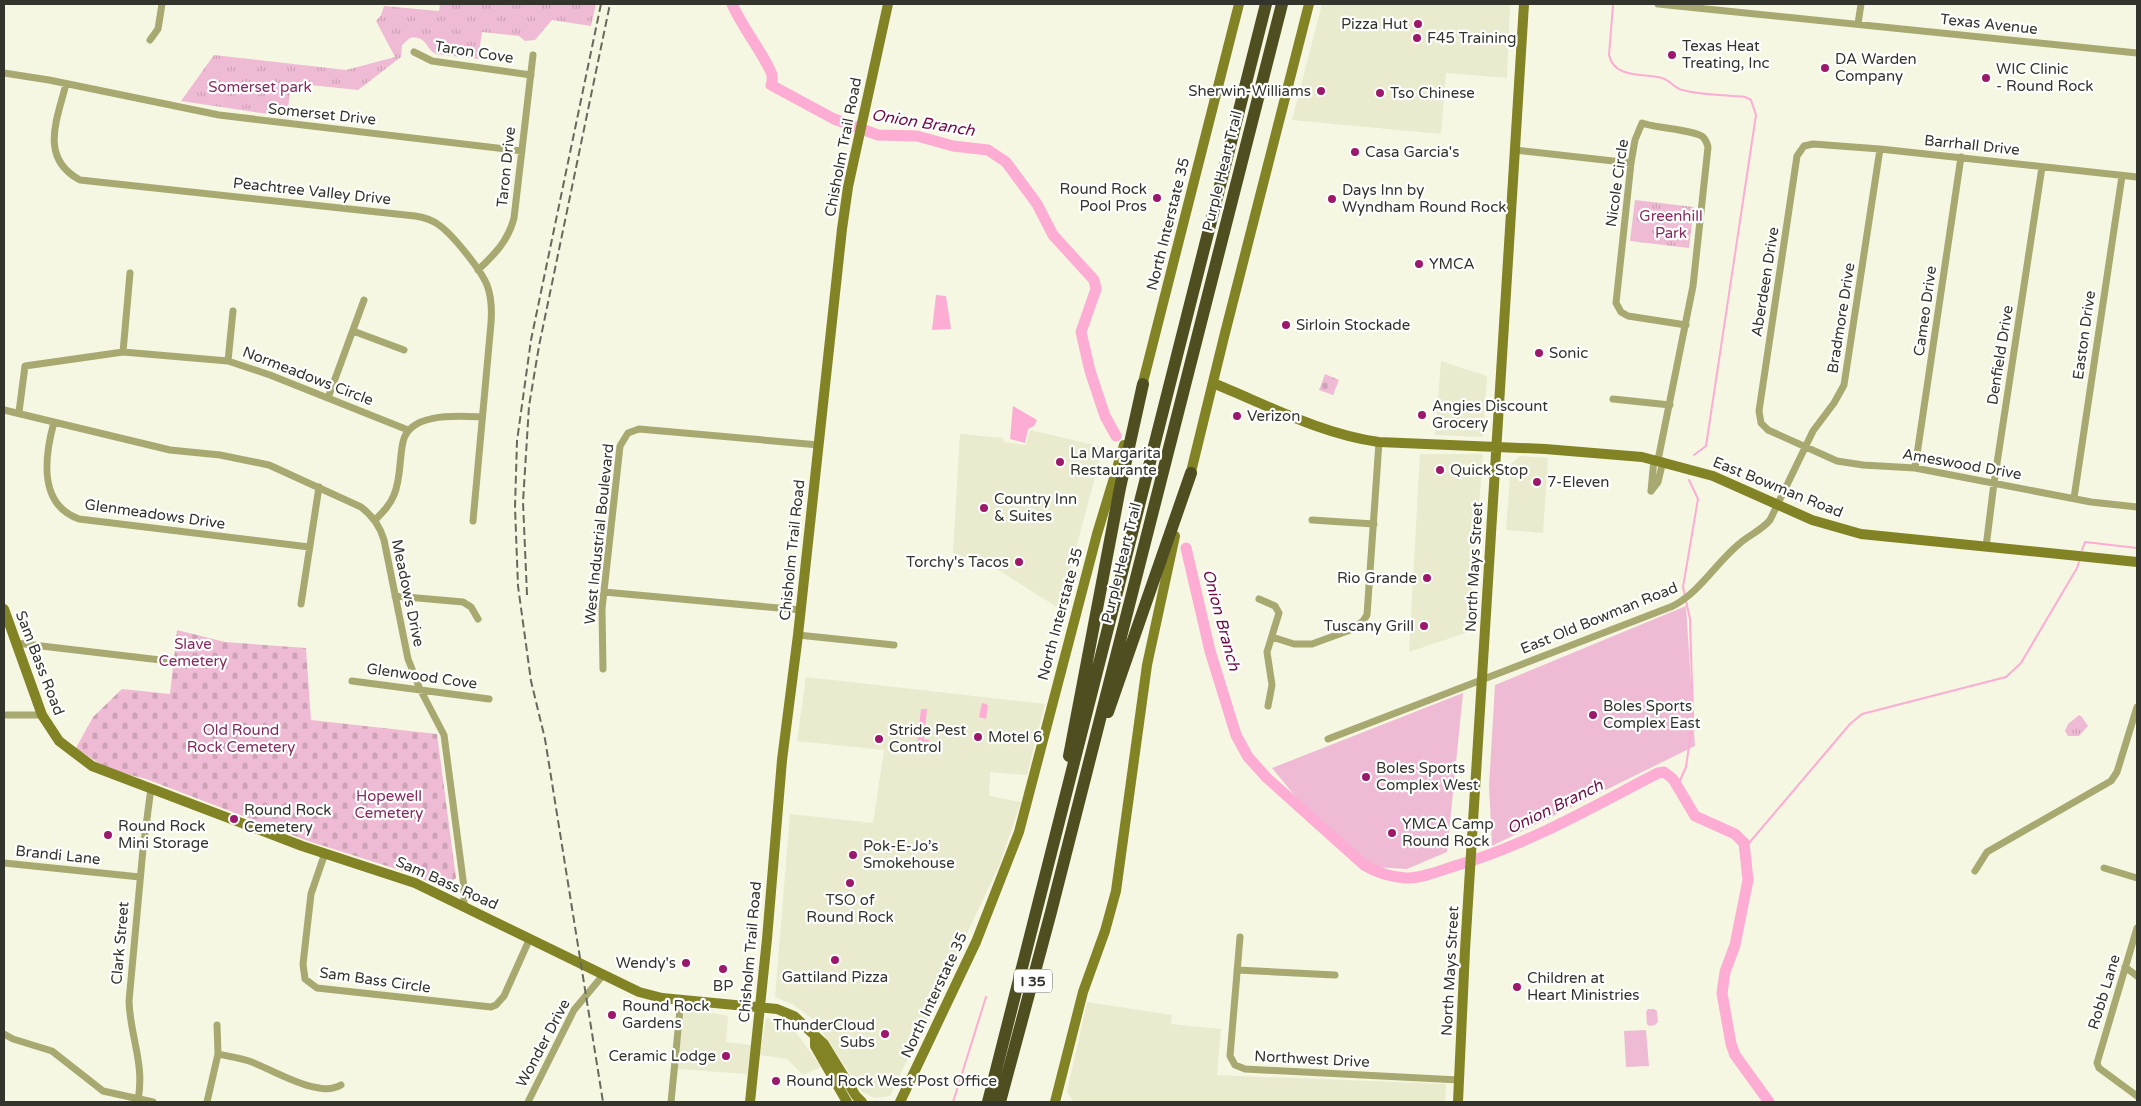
<svg xmlns="http://www.w3.org/2000/svg" width="2141" height="1106" viewBox="0 0 2141 1106" font-family="'Varela Round',sans-serif">
<style>
.built{fill:#e9eace}
.green{fill:#efbbd4}
.cemetery{fill:url(#cemetery-stones)}
.park{fill:url(#park-tufts)}
.water{fill:#fdacd4}
.lines{fill:none;stroke-linecap:round;stroke-linejoin:round}
.stream{stroke:#fdacd4;stroke-width:2}
.river{stroke:#fdacd4;stroke-width:11}
.street{stroke:#a7a971;stroke-width:7}
.secondary{stroke:#828325;stroke-width:10}
.highway{stroke:#4e4e20;stroke-width:12}
.rail{stroke:#68695e;stroke-width:2;stroke-dasharray:8 4;stroke-linecap:butt}
.poi-dot{fill:#9c186a;stroke:#fff;stroke-width:2}
.labels{text-anchor:middle;dominant-baseline:central;stroke-width:4.5;stroke-linejoin:round;paint-order:stroke}
.shield{fill:#fff;stroke:#70716b;stroke-width:1}
.shield-label{font-size:14px;font-weight:bold;fill:#33342c}
.poi-label{font-size:15px;fill:#33342c;stroke:#fff;text-anchor:start}
.street-label{font-size:15px;fill:#33342c;stroke:#fff}
.park-label{font-size:15px;fill:#862b5f;stroke:#fff}
.water-label{font-size:16px;font-style:italic;fill:#6b0d48;stroke:#fff}
</style>
<defs>
<pattern id="cemetery-stones" width="16" height="16" patternUnits="userSpaceOnUse" patternTransform="scale(1.25)"><rect width="16" height="16" fill="#efbbd4"/><path d="M2 7V4a2 2 0 0 1 4 0v3zM10 15v-3a2 2 0 0 1 4 0v3z" fill="#cda1b6"/></pattern>
<pattern id="park-tufts" width="24" height="20" patternUnits="userSpaceOnUse" patternTransform="scale(1.25)"><rect width="24" height="20" fill="#efbbd4"/><path d="M3 7l-1-3M5 7V3M7 7l1-3M15 17l-1-3M17 17v-4M19 17l1-3" fill="none" stroke="#cda1b6"/></pattern>
</defs>
<rect width="100%" height="100%" fill="#f5f7e2"/>
<path class="built" d="M1322 4H1510L1507 78 1446 73 1441 134 1292 120Z
M1441 361 1487 376 1483 437 1435 435Z
M1030 430 1103 447 1060 609 995 568 953 553 960 434 1003 438 1004 442 1026 445Z
M1420 454H1483L1469 632 1409 652Z
M1520 456 1548 458 1543 533 1506 530 1511 464Z
M806 677 1045 704 1027 775 990 772 989 796 1021 802 999 866 890 1096 875 1098 862 1092 815 1021 794 1005 775 997 790 814 873 823 884 750 797 741Z
M1087 1002 1172 1015 1171 1024 1221 1029 1217 1075 1446 1084 1445 1102H1074L1067 1092Z
M685 1008 728 1016 726 1042 751 1045 747 1074 677 1069Z
M766 1018 775 1019 790 1024 821 1067 803 1075 787 1059 760 1055Z"/>
<path class="green" d="M1686 606 1695 746 1492 846 1489 786 1495 685Z
M1463 693 1447 852 1407 869 1371 867 1347 849 1305 808 1272 768Z
M1646 1030 1649 1066 1626 1067 1624 1031Z"/>
<path class="cemetery" d="M1325 374 1339 380 1333 395 1319 390Z
M177 630 225 642 306 648 311 720 437 734 456 878 444 889 412 874 308 841 146 779 107 769 76 748 93 717 122 689 170 694Z"/>
<path class="park" d="M440 4H596L591 26 552 20 535 40 525 41 519 36 482 32 478 59 436 54C425 49 427 35 410 38L402 45 401 57 358 90 291 83 287 117 181 101 214 55 346 70 395 57 376 21 381 15 384 6 439 11Z
M1635 200 1694 207 1689 248 1630 241Z
M2079 715 2082 717 2088 726 2079 736H2068L2065 731 2068 724Z
M1648 1009H1654L1657 1011 1658 1022 1655 1025 1649 1026 1647 1024 1646 1012Z"/>
<path class="water" d="M936 295 946 296 951 329 932 330Z
M1013 406 1037 420 1034 426 1028 429 1025 443 1010 439Z
M982 703 988 705 986 719 979 717Z
M921 709H927L924 739 929 740 927 753 916 752Z"/>
<g class="lines">
<path class="stream" d="M1613 5 1609 55C1614 79 1644 73 1662 78 1670 80 1675 89 1682 90 1702 95 1724 95 1745 97L1751 100 1756 115 1706 446 1694 455
M2082 550 2085 542 2137 548
M1685 596 1683 587 1698 499 1689 480
M1677 787 1686 767 1693 718 1690 619 1686 601
M1744 849 1850 724 1862 714 2006 677 2021 663 2077 568 2079 562
M953 1102 986 997"/>
<path class="river" d="M732 4C742 27 759 47 770 70 773 75 773 80 771 85L834 119 878 135 917 136 953 146 988 150 1006 162 1037 204 1053 235 1094 280 1096 289 1081 332 1090 371 1105 416 1116 436
M1186 548 1210 651 1236 735 1248 757 1267 778 1364 865C1377 873 1391 877 1406 878 1424 878 1441 870 1458 865 1529 844 1592 807 1658 773L1664 772 1673 779 1695 816 1735 834 1744 843 1748 880 1735 945 1725 972 1722 993 1731 1044 1735 1055 1769 1102"/>
<path class="street" d="M1658 4 2137 53
M1858 24 1861 4
M150 40 158 29 162 4
M414 52 432 61 531 75
M4 73 49 80 219 115 522 151
M66 84C57 120 39 158 80 180L415 216C423 217 432 220 439 225 453 235 481 270 487 285 492 298 492 310 491 323L473 521
M1515 150 1631 163
M2137 177 1880 149 1813 144 1804 146 1797 156 1759 411 1761 423 1768 430 1837 461 1863 465 1915 468 2091 502 2137 507
M478 270C495 254 508 241 514 218L533 55
M353 331 404 350
M123 352 130 273
M228 361 233 311
M328 398 364 300
M1613 399 1670 405
M4 410 170 450 220 455 269 465 361 507C373 516 380 526 384 540L408 659 420 689 444 735 464 887V905
M19 412 25 366 123 352 228 361 270 375 408 430
M54 422C45 455 37 504 79 519L309 547
M1658 460 1693 286 1708 147C1707 143 1706 140 1703 137 1695 130 1655 128 1642 123L1635 140 1631 163 1616 303 1621 312 1628 316 1686 325
M1915 468 1961 157
M1651 491 1658 482 1663 461
M1651 491 1654 459
M2074 498 2122 176
M375 520C383 512 390 505 394 495 401 479 399 460 403 442 409 412 458 416 481 417
M1312 520 1374 524
M1986 547 1994 483 2042 167
M604 592 801 610
M395 596 463 602 471 607 478 619
M1259 599 1275 606 1279 613 1267 652 1272 685 1268 706
M301 604 319 487
M798 635 894 645
M1272 637 1294 644H1312L1353 629 1363 621 1367 615 1379 442
M16 643 169 661
M603 669 602 609 620 446 628 433 639 429 819 445
M352 681 489 699
M4 715H42
M1328 739 1673 606C1701 591 1715 564 1739 544 1749 535 1762 530 1770 520L1813 431 1834 403 1844 385 1880 149
M325 853 311 894 303 964 305 979 317 988 491 1007 496 1005 504 996 530 938
M4 863 140 877
M2104 868 2137 878
M1975 871 1987 852 2111 781 2117 772 2137 707
M2137 928 2097 1063 2099 1068 2137 1096
M1240 937 1230 1056 1235 1065 1245 1069 1459 1080
M2125 967 2137 976
M1237 970 1335 975
M4 1034 13 1039 52 1051 103 1091 153 1102
M218 1054C228 1056 239 1058 249 1061 272 1069 318 1099 341 1085
M138 1100C145 1064 130 1036 129 1001L143 849 151 788
M207 1102 218 1054 217 1025
M528 1102 574 1010 604 974
M671 1102 681 1000"/>
<path class="secondary" d="M1213 383C1267 405 1321 434 1379 442L1545 449 1642 457 1713 476 1812 520 1861 534 2137 562
M1141 390 1239 4
M1189 480 1224 337 1309 4
M4 609 42 715 59 741 92 766 302 846 415 883 639 992 662 998 777 1009 794 1016 824 1044 856 1096 862 1102
M815 1038V1046L847 1102
M750 1102 767 939 782 760 798 635 842 229 848 187 888 4
M900 1102 976 942 1019 832 1097 534 1124 445
M1055 1102 1083 992 1105 931 1116 891 1147 665 1175 536
M1458 1102 1465 950 1524 4"/>
<path class="highway" d="M1108 712 1191 473
M1069 756 1120 488 1143 384
M988 1102 1266 4
M1000 1102 1051 912 1282 4"/>
<path class="rail" d="M601 4 531 340 517 441 515 507 518 586 531 681 545 739 603 1102
M527 595 523 502 529 406 539 346 610 4"/>
</g>
<g class="poi-dot">
<circle cx="1418" cy="24" r="5"/>
<circle cx="1417" cy="38" r="5"/>
<circle cx="1672" cy="55" r="5"/>
<circle cx="1825" cy="68" r="5"/>
<circle cx="1986" cy="78" r="5"/>
<circle cx="1321" cy="91" r="5"/>
<circle cx="1380" cy="93" r="5"/>
<circle cx="1355" cy="152" r="5"/>
<circle cx="1157" cy="198" r="5"/>
<circle cx="1332" cy="199" r="5"/>
<circle cx="1419" cy="264" r="5"/>
<circle cx="1286" cy="325" r="5"/>
<circle cx="1539" cy="353" r="5"/>
<circle cx="1422" cy="415" r="5"/>
<circle cx="1237" cy="416" r="5"/>
<circle cx="1060" cy="462" r="5"/>
<circle cx="1440" cy="470" r="5"/>
<circle cx="1537" cy="482" r="5"/>
<circle cx="984" cy="508" r="5"/>
<circle cx="1019" cy="562" r="5"/>
<circle cx="1427" cy="578" r="5"/>
<circle cx="1424" cy="626" r="5"/>
<circle cx="1593" cy="715" r="5"/>
<circle cx="978" cy="737" r="5"/>
<circle cx="879" cy="739" r="5"/>
<circle cx="1366" cy="777" r="5"/>
<circle cx="234" cy="819" r="5"/>
<circle cx="1392" cy="833" r="5"/>
<circle cx="108" cy="835" r="5"/>
<circle cx="853" cy="855" r="5"/>
<circle cx="850" cy="883" r="5"/>
<circle cx="835" cy="960" r="5"/>
<circle cx="686" cy="963" r="5"/>
<circle cx="723" cy="969" r="5"/>
<circle cx="1517" cy="987" r="5"/>
<circle cx="612" cy="1015" r="5"/>
<circle cx="885" cy="1034" r="5"/>
<circle cx="726" cy="1056" r="5"/>
<circle cx="776" cy="1081" r="5"/>
</g>
<g class="labels">
<rect class="shield" x="1014" y="969.5" width="38" height="23" rx="4"/>
<g class="shield-label">
<text x="1033" y="981">I 35</text>
</g>
<g class="poi-label">
<text x="1408" y="24" text-anchor="end">Pizza Hut</text>
<text x="1427" y="38">F45 Training</text>
<text x="1682" y="46">Texas Heat<tspan x="1682" dy="17">Treating, Inc</tspan></text>
<text x="1835" y="59">DA Warden<tspan x="1835" dy="17">Company</tspan></text>
<text x="1996" y="69">WIC Clinic<tspan x="1996" dy="17">- Round Rock</tspan></text>
<text x="1311" y="91" text-anchor="end">Sherwin-Williams</text>
<text x="1390" y="93">Tso Chinese</text>
<text x="1365" y="152">Casa Garcia's</text>
<text x="1147" y="189" text-anchor="end">Round Rock<tspan x="1147" dy="17">Pool Pros</tspan></text>
<text x="1342" y="190">Days Inn by<tspan x="1342" dy="17">Wyndham Round Rock</tspan></text>
<text x="1429" y="264">YMCA</text>
<text x="1296" y="325">Sirloin Stockade</text>
<text x="1549" y="353">Sonic</text>
<text x="1432" y="406">Angies Discount<tspan x="1432" dy="17">Grocery</tspan></text>
<text x="1247" y="416">Verizon</text>
<text x="1070" y="453">La Margarita<tspan x="1070" dy="17">Restaurante</tspan></text>
<text x="1450" y="470">Quick Stop</text>
<text x="1547" y="482">7-Eleven</text>
<text x="994" y="499">Country Inn<tspan x="994" dy="17">&amp; Suites</tspan></text>
<text x="1009" y="562" text-anchor="end">Torchy's Tacos</text>
<text x="1417" y="578" text-anchor="end">Rio Grande</text>
<text x="1414" y="626" text-anchor="end">Tuscany Grill</text>
<text x="1603" y="706">Boles Sports<tspan x="1603" dy="17">Complex East</tspan></text>
<text x="889" y="730">Stride Pest<tspan x="889" dy="17">Control</tspan></text>
<text x="988" y="737">Motel 6</text>
<text x="1376" y="768">Boles Sports<tspan x="1376" dy="17">Complex West</tspan></text>
<text x="244" y="810">Round Rock<tspan x="244" dy="17">Cemetery</tspan></text>
<text x="1402" y="824">YMCA Camp<tspan x="1402" dy="17">Round Rock</tspan></text>
<text x="118" y="826">Round Rock<tspan x="118" dy="17">Mini Storage</tspan></text>
<text x="863" y="846">Pok-E-Jo’s<tspan x="863" dy="17">Smokehouse</tspan></text>
<text x="850" y="900" text-anchor="middle">TSO of<tspan x="850" dy="17">Round Rock</tspan></text>
<text x="676" y="963" text-anchor="end">Wendy's</text>
<text x="835" y="977" text-anchor="middle">Gattiland Pizza</text>
<text x="1527" y="978">Children at<tspan x="1527" dy="17">Heart Ministries</tspan></text>
<text x="723" y="986" text-anchor="middle">BP</text>
<text x="622" y="1006">Round Rock<tspan x="622" dy="17">Gardens</tspan></text>
<text x="875" y="1025" text-anchor="end">ThunderCloud<tspan x="875" dy="17">Subs</tspan></text>
<text x="716" y="1056" text-anchor="end">Ceramic Lodge</text>
<text x="786" y="1081">Round Rock West Post Office</text>
</g>
<g class="street-label">
<text transform="translate(1989 24) rotate(6)">Texas Avenue</text>
<text transform="translate(474 52) rotate(9)">Taron Cove</text>
<text transform="translate(322 114) rotate(6)">Somerset Drive</text>
<text transform="translate(1972 145) rotate(6)">Barrhall Drive</text>
<text transform="translate(843 147) rotate(-79)">Chisholm Trail Road</text>
<text transform="translate(506 167) rotate(-84)">Taron Drive</text>
<text transform="translate(1222 171) rotate(-76)">Purple Heart Trail</text>
<text transform="translate(1617 183) rotate(-82)">Nicole Circle</text>
<text transform="translate(312 191) rotate(6)">Peachtree Valley Drive</text>
<text transform="translate(1168 224) rotate(-76)">North Interstate 35</text>
<text transform="translate(1765 282) rotate(-81)">Aberdeen Drive</text>
<text transform="translate(1925 311) rotate(-82)">Cameo Drive</text>
<text transform="translate(1841 318) rotate(-81)">Bradmore Drive</text>
<text transform="translate(2084 335) rotate(-82)">Easton Drive</text>
<text transform="translate(2000 355) rotate(-81)">Denfield Drive</text>
<text transform="translate(308 376) rotate(21)">Normeadows Circle</text>
<text transform="translate(1962 464) rotate(10)">Ameswood Drive</text>
<text transform="translate(1778 487) rotate(22)">East Bowman Road</text>
<text transform="translate(155 514) rotate(8)">Glenmeadows Drive</text>
<text transform="translate(599 534) rotate(-84)">West Industrial Boulevard</text>
<text transform="translate(792 550) rotate(-84)">Chisholm Trail Road</text>
<text transform="translate(1121 563) rotate(-76)">Purple Heart Trail</text>
<text transform="translate(1474 567) rotate(-87)">North Mays Street</text>
<text transform="translate(408 593) rotate(78)">Meadows Drive</text>
<text transform="translate(1060 614) rotate(-75)">North Interstate 35</text>
<text transform="translate(1599 618) rotate(-22)">East Old Bowman Road</text>
<text transform="translate(40 663) rotate(69)">Sam Bass Road</text>
<text transform="translate(422 676) rotate(8)">Glenwood Cove</text>
<text transform="translate(58 855) rotate(6)">Brandi Lane</text>
<text transform="translate(447 883) rotate(24)">Sam Bass Road</text>
<text transform="translate(120 943) rotate(-85)">Clark Street</text>
<text transform="translate(750 952) rotate(-85)">Chisholm Trail Road</text>
<text transform="translate(1450 971) rotate(-87)">North Mays Street</text>
<text transform="translate(375 980) rotate(8)">Sam Bass Circle</text>
<text transform="translate(2104 992) rotate(-73)">Robb Lane</text>
<text transform="translate(934 995) rotate(-65)">North Interstate 35</text>
<text transform="translate(543 1043) rotate(-62)">Wonder Drive</text>
<text transform="translate(1312 1059) rotate(3)">Northwest Drive</text>
</g>
<g class="park-label">
<text x="260" y="87">Somerset park</text>
<text x="1671" y="216">Greenhill<tspan x="1671" dy="17">Park</tspan></text>
<text x="193" y="644">Slave<tspan x="193" dy="17">Cemetery</tspan></text>
<text x="241" y="730">Old Round<tspan x="241" dy="17">Rock Cemetery</tspan></text>
<text x="389" y="796">Hopewell<tspan x="389" dy="17">Cemetery</tspan></text>
</g>
<g class="water-label">
<text transform="translate(923 123) rotate(9)">Onion Branch</text>
<text transform="translate(1221 620) rotate(75)">Onion Branch</text>
<text transform="translate(1555 807) rotate(-26)">Onion Branch</text>
</g>
</g>
<rect width="2141" height="1106" fill="none" stroke="#33342c" stroke-width="10"/>
</svg>
